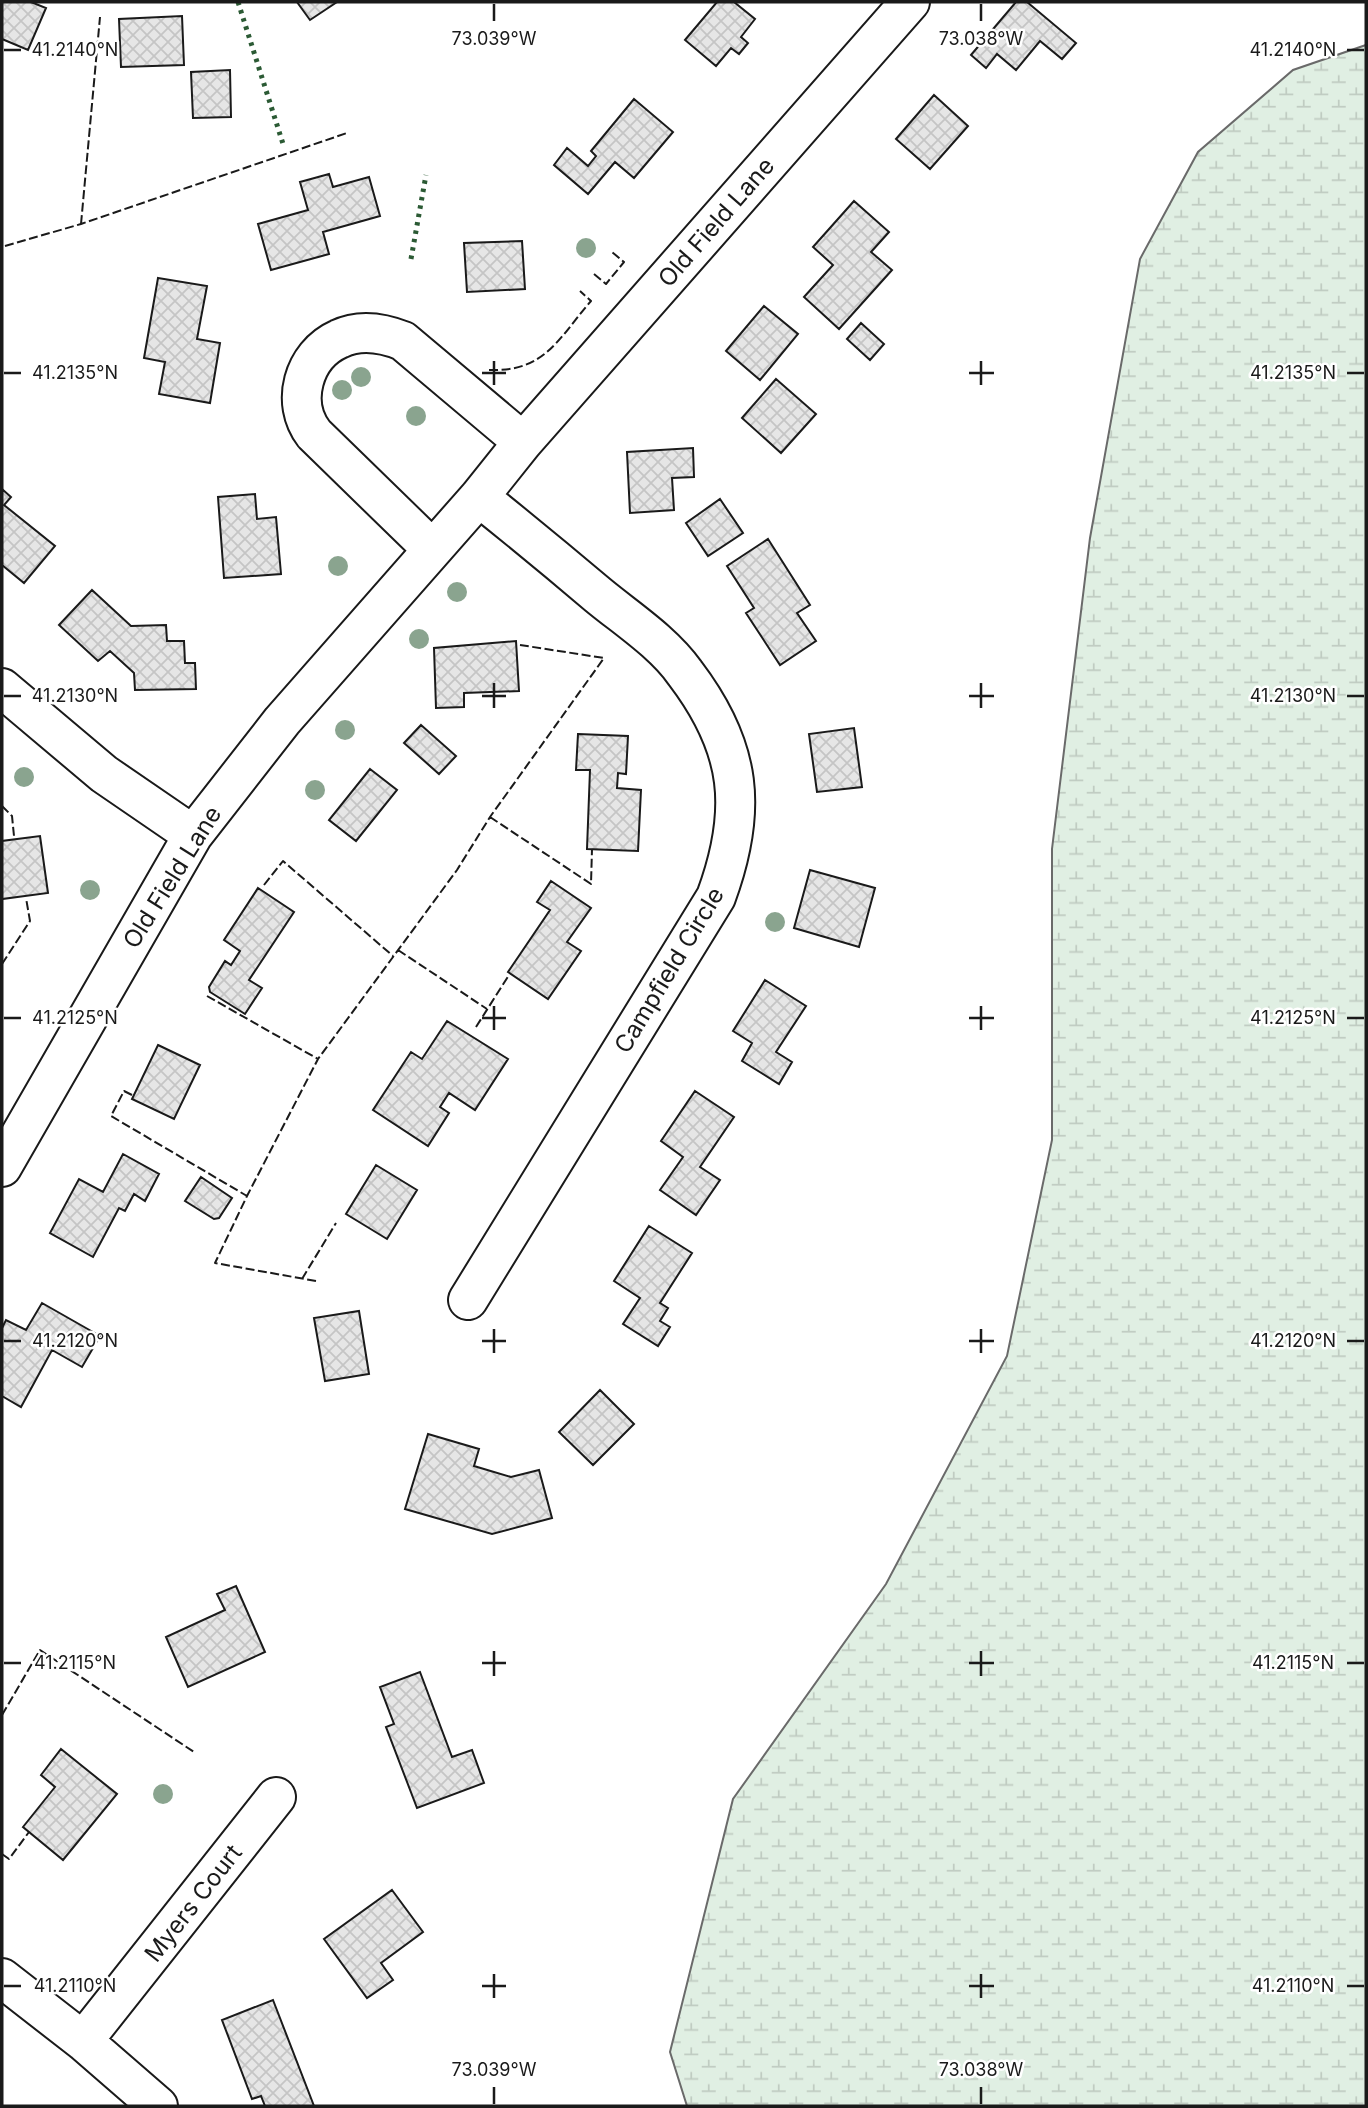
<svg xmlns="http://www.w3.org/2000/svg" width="1368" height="2108" viewBox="0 0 1368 2108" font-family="Inter,sans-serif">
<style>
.wetland{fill:url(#wetland-marsh);stroke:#6a6a6a;stroke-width:2}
.building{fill:url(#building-cross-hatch);stroke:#1a1a1a;stroke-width:2}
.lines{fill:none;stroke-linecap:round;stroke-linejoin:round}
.minor-casing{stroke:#1a1a1a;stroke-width:42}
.minor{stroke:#fff;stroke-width:38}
.hedge{stroke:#2b5a34;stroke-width:5;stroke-dasharray:3.5 5;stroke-linecap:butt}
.fence{stroke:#1a1a1a;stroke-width:2;stroke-dasharray:9 3.5;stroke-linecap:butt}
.tree{fill:#8aa48f}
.ticks{fill:none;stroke:#1a1a1a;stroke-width:2.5}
.labels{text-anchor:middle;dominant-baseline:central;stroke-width:5;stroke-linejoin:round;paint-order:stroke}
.street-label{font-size:24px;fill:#1a1a1a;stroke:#fff}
.ticks-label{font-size:18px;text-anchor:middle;fill:#1a1a1a;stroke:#fff;stroke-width:5;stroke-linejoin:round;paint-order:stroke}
</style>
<defs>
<pattern id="wetland-marsh" width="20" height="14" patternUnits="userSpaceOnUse" patternTransform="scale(1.75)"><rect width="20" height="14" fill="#e0efe3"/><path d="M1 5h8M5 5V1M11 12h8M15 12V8" fill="none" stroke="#c0ccc2"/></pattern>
<pattern id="building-cross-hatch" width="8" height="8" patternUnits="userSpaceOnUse" patternTransform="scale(1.75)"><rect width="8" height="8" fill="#e6e6e6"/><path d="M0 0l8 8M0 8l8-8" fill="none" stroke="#c5c5c5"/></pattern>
</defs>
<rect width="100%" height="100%" fill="#fff"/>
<path class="wetland" d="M1366 45V2106H687L670 2052 733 1799 886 1584 1007 1356 1052 1140V849L1090 538 1140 259 1198 152 1293 70Z"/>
<path class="building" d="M2 2H31L46 8 28 50 2 39Z
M297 2H337L310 20Z
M717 2H734L755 19 741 37 748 43 739 54 731 48 716 66 685 40Z
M1016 2H1027L1076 43 1062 59 1040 41 1016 70 997 54 986 68 971 55Z
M182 16 184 65 121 67 119 19Z
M230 70 231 117 193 118 191 72Z
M934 95 968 126 930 169 896 139Z
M634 99 673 132 634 178 615 162 588 194 554 165 567 148 588 166 596 156 591 151Z
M329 174 333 187 369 177 380 216 323 232 329 254 271 270 258 224 308 210 300 182Z
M854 201 889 232 871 252 892 270 839 329 804 297 833 265 813 247Z
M522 241 525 289 467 292 464 243Z
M158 278 207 286 197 339 220 343 210 403 159 394 165 362 144 358Z
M764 306 798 334 760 380 726 351Z
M861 323 884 344 870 360 847 339Z
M776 379 816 414 781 453 742 418Z
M693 448 694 477 672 478 674 510 630 513 627 452Z
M2 489 11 497 4 505 55 546 24 583 2 565Z
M255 494 257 519 276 517 281 574 224 578 218 497Z
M720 499 743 533 708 556 686 523Z
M768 539 810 605 797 613 816 641 780 665 746 613 754 608 727 566Z
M92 590 131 626 166 625 167 641H184L185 663H195L196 689 135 690 134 673 110 651 98 661 59 625Z
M516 641 519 691 464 693V707L436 708 434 648Z
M421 725 456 756 439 774 404 743Z
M854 728 862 787 817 792 809 734Z
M578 734 628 736 626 774 618 773 617 788 641 790 638 851 587 849 590 770H576Z
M370 769 397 790 356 841 329 820Z
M40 836 48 893 2 899V841Z
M810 870 875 888 859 947 794 928Z
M551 881 591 908 567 942 581 951 548 999 508 972 550 910 537 902Z
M258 888 294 912 249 980 262 988 245 1014 210 992 209 987 225 961 231 965 240 951 224 940Z
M765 980 806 1006 776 1052 792 1062 779 1084 742 1061 752 1043 733 1031Z
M447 1021 508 1059 475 1110 449 1093 440 1107 449 1113 428 1146 373 1110 411 1052 422 1059Z
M158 1045 200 1065 174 1119 132 1099Z
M695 1091 734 1117 700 1167 720 1180 696 1215 660 1190 683 1157 661 1141Z
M123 1154 159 1174 145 1201 134 1194 125 1211 119 1208 93 1257 50 1233 79 1179 103 1192Z
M376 1165 417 1190 387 1239 346 1214Z
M201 1177 232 1198 219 1218 214 1219 185 1201Z
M649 1226 692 1253 660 1303 668 1308 660 1321 670 1327 658 1346 623 1324 640 1298 614 1281Z
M42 1303 100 1336 82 1367 52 1350 21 1407 2 1396V1328L6 1320 26 1330Z
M359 1311 369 1374 325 1381 314 1318Z
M600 1390 634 1424 593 1465 559 1432Z
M428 1434 479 1449 474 1466 511 1477 539 1470 552 1518 492 1534 405 1509Z
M236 1586 265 1652 188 1687 166 1637 225 1610 217 1594Z
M420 1672 452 1757 472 1750 484 1783 417 1808 386 1727 394 1724 380 1687Z
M61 1749 117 1794 63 1860 23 1827 55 1787 41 1775Z
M392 1890 423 1932 381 1963 393 1980 367 1998 324 1939Z
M273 2000 314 2106H265L261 2096 252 2099 222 2020Z"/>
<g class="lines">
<defs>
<path id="minor" d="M432 549 314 434C290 403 303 355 339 339 360 329 383 333 403 341L523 442
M2 688 104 774 193 835
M2 1167 193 835 282 721 479 497 523 442 910 2
M468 1300 716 897C748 810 742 748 685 673 663 642 627 619 598 595 559 562 519 529 479 497
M2 1978 83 2041 158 2106
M83 2041 276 1797"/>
</defs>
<use href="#minor" class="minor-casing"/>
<use href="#minor" class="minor"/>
<path class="hedge" d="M238 2 284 147
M411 259 426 175"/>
<path class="fence" d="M81 224 100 17
M5 246 81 224 347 133
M594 274 606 284 624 262 612 252
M489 370C545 372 558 339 591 301L580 291
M2 806 12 816 14 836
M490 817 591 884 592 849
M264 885 283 861 393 956
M398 950 487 1009
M2 964 30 921 26 898
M207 996 318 1059
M476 1027 509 975
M132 1095 124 1091 111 1116 247 1196
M302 1279 336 1223
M316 1281 215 1263 247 1196 318 1059 457 870 490 817 604 658 520 645
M2 1715 40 1650 194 1752
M2 1854 9 1859 29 1832"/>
</g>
<g class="tree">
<circle cx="586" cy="248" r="10"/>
<circle cx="361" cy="377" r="10"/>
<circle cx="342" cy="390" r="10"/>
<circle cx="416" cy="416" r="10"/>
<circle cx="338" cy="566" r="10"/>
<circle cx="457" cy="592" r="10"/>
<circle cx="419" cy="639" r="10"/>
<circle cx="345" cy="730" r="10"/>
<circle cx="24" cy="777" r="10"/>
<circle cx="315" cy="790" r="10"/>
<circle cx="90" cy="890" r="10"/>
<circle cx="775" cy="922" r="10"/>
<circle cx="163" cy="1794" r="10"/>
</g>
<path class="ticks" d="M494 4V21M981 4V21M4 50H21M1347 50H1364M494 361V385M981 361V385M4 373H21M482 373H506M969 373H994M1347 373H1364M494 683V708M981 683V708M4 696H21M482 696H506M969 696H994M1347 696H1364M494 1006V1030M981 1006V1030M4 1018H21M482 1018H506M969 1018H994M1347 1018H1364M494 1329V1353M981 1329V1353M4 1341H21M482 1341H506M969 1341H994M1347 1341H1364M494 1651V1676M981 1651V1676M4 1663H21M482 1663H506M969 1663H994M1347 1663H1364M494 1974V1998M981 1974V1998M4 1986H21M482 1986H506M969 1986H994M1347 1986H1364M494 2087V2104M981 2087V2104"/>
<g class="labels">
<g class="street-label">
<text transform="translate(716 222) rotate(-49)">Old Field Lane</text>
<text transform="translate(172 877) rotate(-58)">Old Field Lane</text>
<text transform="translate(669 970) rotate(-59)">Campfield Circle</text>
<text transform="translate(193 1903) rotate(-52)">Myers Court</text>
</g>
</g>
<g class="ticks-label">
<text x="494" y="45">73.039°W</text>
<text x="981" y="45">73.038°W</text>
<text x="75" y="56">41.2140°N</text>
<text x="1293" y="56">41.2140°N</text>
<text x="75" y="379">41.2135°N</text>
<text x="1293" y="379">41.2135°N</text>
<text x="75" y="702">41.2130°N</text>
<text x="1293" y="702">41.2130°N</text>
<text x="75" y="1024">41.2125°N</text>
<text x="1293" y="1024">41.2125°N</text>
<text x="75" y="1347">41.2120°N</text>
<text x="1293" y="1347">41.2120°N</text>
<text x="75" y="1669">41.2115°N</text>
<text x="1293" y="1669">41.2115°N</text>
<text x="75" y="1992">41.2110°N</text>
<text x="1293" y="1992">41.2110°N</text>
<text x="494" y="2076">73.039°W</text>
<text x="981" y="2076">73.038°W</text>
</g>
<rect width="1368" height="2108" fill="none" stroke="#1a1a1a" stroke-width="7"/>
</svg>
